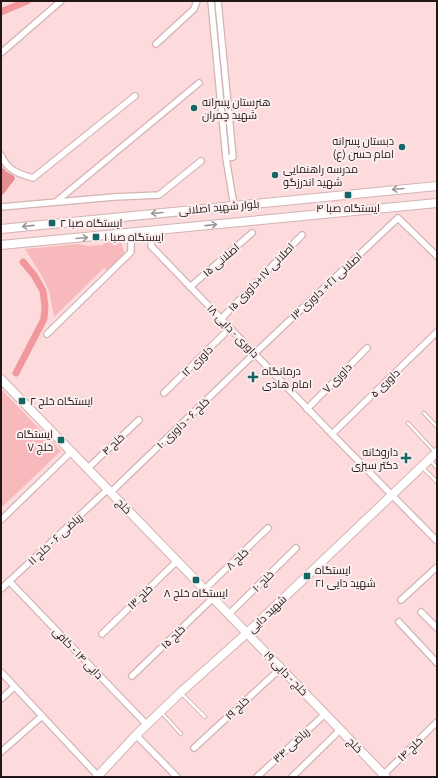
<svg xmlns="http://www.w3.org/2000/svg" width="438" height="778" viewBox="0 0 438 778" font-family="Ubuntu,Cairo,sans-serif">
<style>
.green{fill:#f7b9bb}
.forest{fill:#e58d92}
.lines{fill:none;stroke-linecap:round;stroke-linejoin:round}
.canal{stroke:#f2989d;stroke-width:7}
.lane-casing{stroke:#d4b3b4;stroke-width:4.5}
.street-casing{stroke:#d4b3b4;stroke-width:8}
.secondary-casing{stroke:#d4b3b4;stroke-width:10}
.lane{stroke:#fff;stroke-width:2.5}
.street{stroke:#fff;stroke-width:5.5}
.secondary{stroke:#fff;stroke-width:8}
.oneway{stroke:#9c9697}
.poi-dot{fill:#176666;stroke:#fceeee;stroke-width:1.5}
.labels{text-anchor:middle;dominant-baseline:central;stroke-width:4;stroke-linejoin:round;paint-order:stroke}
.poi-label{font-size:11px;fill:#221617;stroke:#fceeee;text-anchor:start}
.street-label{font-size:11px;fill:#221617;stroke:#fceeee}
</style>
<rect width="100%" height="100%" fill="#fddbdc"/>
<path class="green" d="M120 239 125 255 107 271 104 268 54 317 49 291 42 276 25 249 78 244 88 246 102 245 110 240Z
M1 389 61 451 1 508Z"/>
<path class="forest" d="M1 166 7 172 14 176 15 179 1 197Z"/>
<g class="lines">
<path class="canal" d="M1 12 27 1
M16 373 44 319 45 306 43 291 34 275 23 262"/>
<defs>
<path id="lane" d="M424 413 437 427
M408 423 434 451
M430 460 437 468
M422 467 437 482
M181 693 205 717
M161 712 181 734"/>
<path id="street" d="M211 1 226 158 234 206
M218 1 233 157 226 158
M156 44 194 9 197 1
M1 53 61 1
M1 155C7 170 19 174 33 178L135 96
M57 201 199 83
M1 207 114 197 159 195 201 161
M153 231 151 246 332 434 437 541
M190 287 252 233
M221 319 302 235
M47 334 131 252V233
M164 393 230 328
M307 409 367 348
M332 434 437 332
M88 468 139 420
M111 492 254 354 398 218 437 256
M1 520 72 451
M9 581 147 725
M1 589 108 489
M205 589 268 528
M401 600 437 567
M421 612 437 628
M229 614 296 548
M399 622 437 663
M102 634 177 561
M1 672 99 777
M132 676 213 598
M1 699 14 687
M136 735 177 777
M194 748 281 668
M1 752 42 716
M257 777 325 714
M292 777 340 730
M381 777 437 722"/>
<path id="secondary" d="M1 229 437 186
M1 245 437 203
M1 379 386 777
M97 777 136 735 181 692 247 633 437 452"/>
</defs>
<use href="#lane" class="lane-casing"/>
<use href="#street" class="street-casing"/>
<use href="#secondary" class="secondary-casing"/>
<use href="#lane" class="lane"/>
<use href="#street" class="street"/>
<use href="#secondary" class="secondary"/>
</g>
<defs><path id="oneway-shaft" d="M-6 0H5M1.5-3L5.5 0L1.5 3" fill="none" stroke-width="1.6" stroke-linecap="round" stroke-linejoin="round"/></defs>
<g class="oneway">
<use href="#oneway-shaft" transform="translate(398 189) rotate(175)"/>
<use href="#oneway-shaft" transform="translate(157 213) rotate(175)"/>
<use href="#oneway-shaft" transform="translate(211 225) rotate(-6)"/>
<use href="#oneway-shaft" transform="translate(28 226) rotate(174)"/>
<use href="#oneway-shaft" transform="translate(82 238) rotate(-5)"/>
</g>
<g class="poi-dot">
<circle cx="194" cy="108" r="4"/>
<circle cx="402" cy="147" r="4"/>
<circle cx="275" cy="175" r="4"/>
<rect x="344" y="191" width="8" height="8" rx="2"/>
<rect x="48" y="219" width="8" height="8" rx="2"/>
<rect x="92" y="233" width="8" height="8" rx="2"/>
<path d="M251 371h4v4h4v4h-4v4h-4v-4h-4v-4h4z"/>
<rect x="18" y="397" width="8" height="8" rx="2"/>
<rect x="57" y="436" width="8" height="8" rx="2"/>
<path d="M404 452h4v4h4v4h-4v4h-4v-4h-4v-4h4z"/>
<rect x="303" y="572" width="8" height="8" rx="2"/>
<rect x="192" y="576" width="8" height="8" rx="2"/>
</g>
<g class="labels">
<g class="poi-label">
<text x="202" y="102">هنرستان پسرانه<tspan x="202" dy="13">شهید چمران</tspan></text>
<text x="394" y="141" text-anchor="end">دبستان پسرانه<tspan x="394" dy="13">امام حسن (ع)</tspan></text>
<text x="283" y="169">مدرسه راهنمایی<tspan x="283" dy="13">شهید اندرزگو</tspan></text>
<text x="348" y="208" text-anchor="middle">ایستگاه صبا ۴</text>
<text x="60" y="223">ایستگاه صبا ۲</text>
<text x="104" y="237">ایستگاه صبا ۱</text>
<text x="262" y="371">درمانگاه<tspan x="262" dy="13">امام هادی</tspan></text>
<text x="30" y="401">ایستگاه خلچ ۲</text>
<text x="53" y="434" text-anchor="end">ایستگاه<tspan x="53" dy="13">خلج ۷</tspan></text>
<text x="398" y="452" text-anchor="end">داروخانه<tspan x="398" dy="13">دکتر سبزی</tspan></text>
<text x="315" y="570">ایستگاه<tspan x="315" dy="13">شهید دایی ۲۱</tspan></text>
<text x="196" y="593" text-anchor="middle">ایستگاه خلچ ۸</text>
</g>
<g class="street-label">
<text transform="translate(219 207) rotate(-5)">بلوار شهید اصلانی</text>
<text transform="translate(221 260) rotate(-41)">اصلانی ۱۵</text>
<text transform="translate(261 277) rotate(-46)">اصلانی ۱۷+داوری ۱۵</text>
<text transform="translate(326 286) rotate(-43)">اصلانی ۲۱+ داوری ۱۳</text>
<text transform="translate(233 331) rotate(46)">داوری - دایی ۱۸</text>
<text transform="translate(197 361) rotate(-45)">داوری ۱۲</text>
<text transform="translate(337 378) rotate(-46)">داوری ۷</text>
<text transform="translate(385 383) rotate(-44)">داوری ۵</text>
<text transform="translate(183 423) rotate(-44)">خلج ۶ - داوری ۱۰</text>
<text transform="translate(113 444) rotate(-43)">خلج ۴</text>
<text transform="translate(124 506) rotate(46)">خلج</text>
<text transform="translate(55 539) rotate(-43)">ریاضی ۶ - خلج ۱۱</text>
<text transform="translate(237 559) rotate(-44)">خلج ۸</text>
<text transform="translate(263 581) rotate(-45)">خلج ۱۰</text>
<text transform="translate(140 597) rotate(-44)">خلج ۱۳</text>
<text transform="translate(267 614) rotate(-44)">شهید دایی</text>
<text transform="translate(173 637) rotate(-44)">خلج ۱۵</text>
<text transform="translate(78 653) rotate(46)">دایی ۱۴ - کافی</text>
<text transform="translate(286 673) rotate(46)">خلج - دایی ۱۹</text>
<text transform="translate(237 708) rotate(-43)">خلج ۱۹</text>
<text transform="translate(291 745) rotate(-43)">ریاضی ۳۴</text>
<text transform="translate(355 745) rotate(46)">خلج</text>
<text transform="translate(410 749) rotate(-44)">خلج ۱۴</text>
</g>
</g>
<rect width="438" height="778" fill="none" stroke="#221617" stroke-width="4"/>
</svg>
